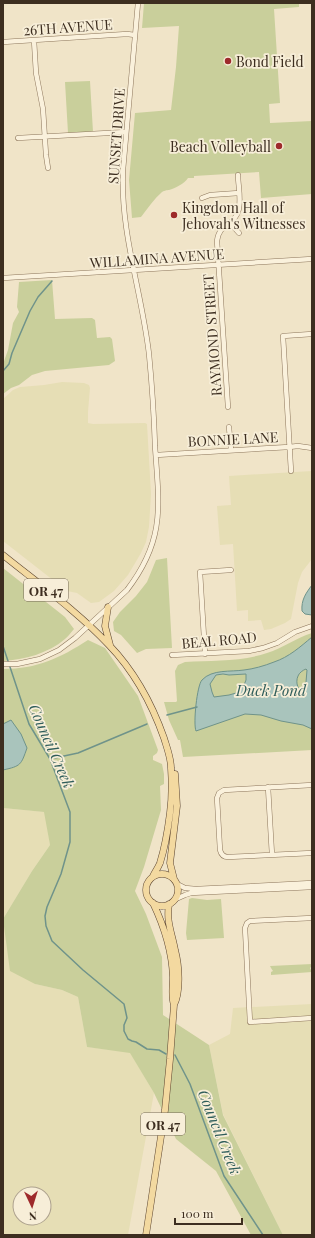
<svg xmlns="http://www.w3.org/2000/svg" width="315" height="1238" viewBox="0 0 315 1238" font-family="'Playfair Display',serif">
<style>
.farmland{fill:#e6deb5;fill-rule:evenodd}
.green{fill:#c9cf9b}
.water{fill:#a9c4bc;stroke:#6f938a;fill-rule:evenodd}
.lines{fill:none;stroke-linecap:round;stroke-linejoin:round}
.stream{stroke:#6f938a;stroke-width:1.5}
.minor-casing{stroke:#8d765c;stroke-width:5.5}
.major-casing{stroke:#5b4430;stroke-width:7}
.minor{stroke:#faf1dc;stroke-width:4.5}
.major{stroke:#f3d9a0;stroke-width:6}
.poi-dot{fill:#9e2a2b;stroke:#f7eed8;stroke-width:1.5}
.labels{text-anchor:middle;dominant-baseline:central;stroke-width:3.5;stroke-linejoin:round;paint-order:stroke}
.shield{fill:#f7eed8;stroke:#756857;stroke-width:1}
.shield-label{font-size:13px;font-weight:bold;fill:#3d2e20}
.street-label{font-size:14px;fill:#3d2e20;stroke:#f7eed8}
.poi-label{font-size:14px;fill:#3d2e20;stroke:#f7eed8;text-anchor:start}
.water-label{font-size:15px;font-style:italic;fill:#2f5d5a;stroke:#f7eed8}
</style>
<rect width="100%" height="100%" fill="#f0e4c8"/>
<path class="farmland" d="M62 382 84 383 89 385 90 388 88 412V423L93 424 145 423 147 424 151 494 149 527 146 542 141 553 128 575 114 591 99 602 91 603 77 593 67 591 3 541V399L13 390 20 387 44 385Z
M312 471V559L302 572 298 583 291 619 285 623 271 629 264 630 261 620 248 621V610L237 611 233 544 220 545 217 506 231 505 229 476Z
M3 808 45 812 50 845 32 871 3 919 35 984 62 990 78 997 87 1047 130 1052 154 1093 128 1235H3ZM20 1194H44V1218H20Z
M312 1004V1235H283L223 1114 209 1045 230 1034 233 1008Z"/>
<path class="green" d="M144 3H299V7L274 9 280 103 269 104 270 123 312 121V194L261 198 259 172 194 176V178H188C184 184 175 188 169 190 167 190 163 191 162 192 154 199 148 208 141 217L132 218 129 180 135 113 171 110 176 67 179 26 142 28Z
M90 81 93 132 68 133 65 82Z
M52 280 55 319 92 318 95 320 97 338 110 337 112 339 115 361 109 365 45 371 32 375 19 385 11 388 3 394V364L8 350 13 323 19 312 17 307 19 282Z
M167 558 172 648 146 649 137 653 121 635 114 631 113 622 120 612 136 596 147 582 156 560Z
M3 568 65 617 74 629C71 632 69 636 65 639 49 653 24 660 3 661Z
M312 633V750L183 757 180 740H178L169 720 164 702H176L177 701 175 671 178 665 185 662C212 660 241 662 267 653 283 648 296 638 312 633Z
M88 640 105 648 138 696 158 750 157 753 153 756V760L162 764 164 774V784L160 786 161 810 144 867 135 891 146 914 162 957 163 1015 209 1045 223 1115 283 1235H251L216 1171 176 1139 154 1093 130 1053 87 1047 78 997 62 990 35 984 10 971 3 919 32 871 50 845 44 812 3 808V669C37 669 60 658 88 640Z
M192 898 207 900 221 899 224 938 187 940 186 933 189 899Z
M312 964V966L310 968 312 972 271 975V972L273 971 271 968 270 966Z"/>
<path class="water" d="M312 585V615L305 614 302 611C301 600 306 593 312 585Z
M312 637V729L303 725 281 721 261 715 245 714 196 731C193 724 197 685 202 680 212 669 231 672 244 670 253 669 264 666 274 662 289 657 300 647 312 637ZM306 669 307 670 306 682 305 687V693C298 691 295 683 298 676 299 673 303 670 306 669ZM223 674 229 675 246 674V680L244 685 236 693 229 695 214 697 212 692 210 684 216 675Z
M11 720 21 734 27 748C21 765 21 766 3 770V724Z"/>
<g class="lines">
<path class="stream" d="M3 371 9 364 12 353 30 311 38 297 52 281
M3 646 29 724 50 759 70 812V842L61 874 47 907 45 916 46 926 52 941 83 970 124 1004 127 1018 124 1025V1031L128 1039 132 1041 136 1042 147 1049 159 1050 166 1054
M167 715 197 707
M50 759 78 753 147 724
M175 1055 190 1084 224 1176 263 1235"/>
<defs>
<path id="minor" d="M34 40 36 73 43 109 46 155 48 168
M3 42 127 34 135 35
M18 138 126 132
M202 198 210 195 239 193
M230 223 239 233
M3 278 312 259
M228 407 217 241C219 223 233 227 238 212 242 201 238 186 238 175
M229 427 231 450
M156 455 289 447 298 446 312 448
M291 471 283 336 312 334
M205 654 200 572 231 570
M172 655 249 651 263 648 277 643 295 632 312 626
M3 664H17L40 659 59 650 75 638 127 590C166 539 159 505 155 446 154 415 152 385 149 354 142 293 120 232 123 170L138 3
M312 785 224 790 219 793 217 798 220 850C221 854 223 857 228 857L312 853
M268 787 272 855
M177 884 185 888 196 889 312 883
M176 899 185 895 191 893 312 887
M312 918 250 921 247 923 245 928 250 1022 312 1018"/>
<path id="major" d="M3 555C39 584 78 612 109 645 134 671 152 704 164 738 167 748 171 758 171 768 172 783 172 798 170 813 168 829 165 847 160 863 158 868 155 872 153 876
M108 607 105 626 110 645
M146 890a16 16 0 1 1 32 0a16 16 0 1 1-32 0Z
M174 879 170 863 177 806 175 774
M169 904C166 922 172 933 175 950 179 965 181 991 174 1005
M146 1235 165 1110 170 1059 174 1005C171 996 173 987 173 977 172 952 164 926 153 903"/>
</defs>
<use href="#minor" class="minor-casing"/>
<use href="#major" class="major-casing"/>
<use href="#minor" class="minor"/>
<use href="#major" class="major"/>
</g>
<g class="poi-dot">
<circle cx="228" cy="61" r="4"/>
<circle cx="279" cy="146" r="4"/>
<circle cx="174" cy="215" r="4"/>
</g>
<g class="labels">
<g class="shield">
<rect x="24" y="579" width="44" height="22" rx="3"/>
<rect x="141" y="1113" width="44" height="22" rx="3"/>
</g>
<g class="shield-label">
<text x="46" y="590">OR 47</text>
<text x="163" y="1124">OR 47</text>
</g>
<g class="street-label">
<text transform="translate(68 27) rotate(-4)">26TH AVENUE</text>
<text transform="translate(116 136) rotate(-86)">SUNSET DRIVE</text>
<text transform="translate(157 258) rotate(-4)">WILLAMINA AVENUE</text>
<text transform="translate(212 335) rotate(-94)">RAYMOND STREET</text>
<text transform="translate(233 439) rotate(-3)">BONNIE LANE</text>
<text transform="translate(219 640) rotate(-5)">BEAL ROAD</text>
</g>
<g class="poi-label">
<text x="236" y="61">Bond Field</text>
<text x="271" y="146" text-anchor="end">Beach Volleyball</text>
<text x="182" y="207">Kingdom Hall of<tspan x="182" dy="16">Jehovah's Witnesses</tspan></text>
</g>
<g class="water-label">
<text x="271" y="690">Duck Pond</text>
<text transform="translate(52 746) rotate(66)">Council Creek</text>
<text transform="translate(220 1132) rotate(68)">Council Creek</text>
</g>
</g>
<rect width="315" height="1238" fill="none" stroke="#3d2e20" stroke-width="8"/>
<g transform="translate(32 1206) rotate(176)"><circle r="19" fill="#f7eed8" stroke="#ada18e"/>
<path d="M0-3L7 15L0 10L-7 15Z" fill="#9e2a2b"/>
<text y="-6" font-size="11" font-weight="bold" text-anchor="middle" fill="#3d2e20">N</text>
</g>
<path d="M175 1218v6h67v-6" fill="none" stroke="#3d2e20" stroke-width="2"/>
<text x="181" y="1218" font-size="12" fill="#3d2e20" stroke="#f7eed8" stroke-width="3" paint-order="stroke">100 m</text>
</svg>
